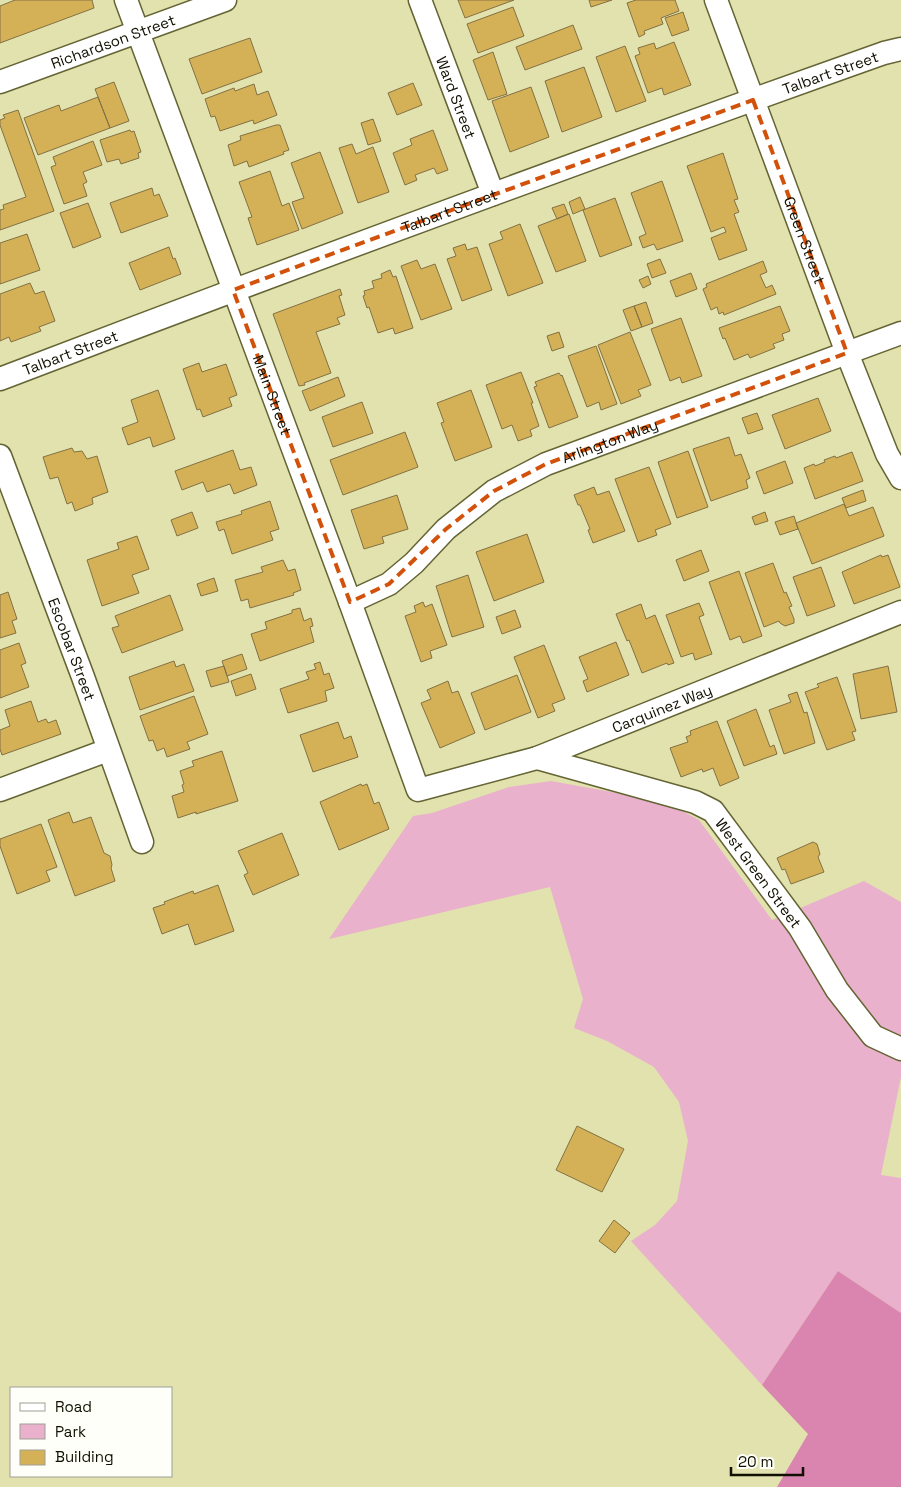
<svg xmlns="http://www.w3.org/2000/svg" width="901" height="1487" viewBox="0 0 901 1487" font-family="'Space Grotesk',sans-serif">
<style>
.green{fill:#eab1cc}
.forest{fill:#da85b0}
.building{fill:#d4b157;stroke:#837143}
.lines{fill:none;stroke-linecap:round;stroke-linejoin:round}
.street-casing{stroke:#646434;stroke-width:25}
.street{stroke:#fff;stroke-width:22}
.marked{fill:none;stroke:#d2520b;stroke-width:4;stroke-dasharray:10 6;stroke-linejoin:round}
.labels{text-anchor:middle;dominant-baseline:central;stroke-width:5;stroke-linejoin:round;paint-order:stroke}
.street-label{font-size:15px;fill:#100f01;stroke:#fffffa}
</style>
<rect width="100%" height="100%" fill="#e1e2ae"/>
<path class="green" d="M551 781 612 792 675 807 699 820 772 920 864 881 901 902V1077L881 1175 901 1178V1313L838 1271 762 1385 631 1241 655 1225 677 1201 688 1141 679 1102 654 1067 607 1041 574 1028 583 999 550 887 329 939 413 816 432 813 509 787Z"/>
<path class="forest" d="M838 1271 901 1313V1487H777L808 1434 762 1385Z"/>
<path class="building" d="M15 0H92L94 8 0 43V6Z
M458 0H514L465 18Z
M589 0H612L591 7Z
M636 0H675L679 11 661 18 663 24 644 31 645 34 639 37 627 3Z
M513 7 524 36 478 53 467 24Z
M683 12 689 30 672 36 665 18Z
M573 25 582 49 525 70 516 47Z
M250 38 262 72 202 94 189 59Z
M674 42 691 85 664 95 662 88 648 93 635 56 640 54 638 48 654 43 656 49Z
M625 46 646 101 616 112 596 57Z
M493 52 507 94 488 100 473 60Z
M584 67 602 117 562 132 545 81Z
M114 82 129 121 110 128 95 89Z
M413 83 422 105 397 115 388 93Z
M254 84 257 95 268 91 277 115 254 124 253 120 220 131 215 116 211 117 205 99 234 88 235 91Z
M531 87 549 137 510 152 492 101Z
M98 97 110 128 38 155 24 118 59 105 61 111Z
M18 110 54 211 0 230V210L4 209 3 205 26 197 0 125V120L5 118 3 115Z
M373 119 381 141 368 145 361 123Z
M276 125H280L289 150 283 152 284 154 249 167 247 161 234 166 228 145 241 140 240 136Z
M130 130 131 132 134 131 141 152 138 153 139 158 121 164 119 159 107 162 100 140Z
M433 130 448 170 437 174 434 168 415 175 417 180 405 185 393 153 412 145 410 139Z
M93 141 102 165 83 172 87 182 83 184 87 196 64 204 51 167 56 165 53 157Z
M352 144 356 154 373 147 389 192 358 203 339 148Z
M320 152 343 213 302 229 292 202 304 198 291 163Z
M723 153 738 199 734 200 739 212 734 214 747 250 719 260 711 238 726 232 724 227 711 232 687 166Z
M270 171 282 206 289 203 299 230 257 245 248 218 252 217 239 182Z
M662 181 683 241 657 250 654 244 643 248 639 237 646 234 631 193Z
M152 188 154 196 159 194 168 216 121 233 110 203Z
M580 197 585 209 573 214 569 202Z
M615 198 632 245 600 257 583 210Z
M88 203 101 237 73 248 60 213Z
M564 204 568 214 557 219 552 208Z
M569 214 586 261 556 272 538 226Z
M520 224 543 283 508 296 489 244 503 239 500 232Z
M27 234 40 270 0 284V243Z
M465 244 467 250 477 247 492 290 462 301 447 259 456 256 453 248Z
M169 247 173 259 175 258 181 274 140 290 129 263Z
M660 259 666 273 652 278 647 264Z
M417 260 421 269 435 264 452 309 421 320 401 266Z
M763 261 767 272 760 275 766 288 772 285 776 294 724 315 723 312 719 314 717 307 711 310 703 289 707 287 706 284Z
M390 270 393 277 396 276 413 328 395 334 393 328 378 333 369 307 367 308 363 296 365 295 364 291 374 288 372 281 382 278 381 274Z
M691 273 697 289 676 297 670 281Z
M648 276 651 284 643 288 639 280Z
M30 283 35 294 44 291 55 321 39 327 41 331 11 342 9 337 0 341V294Z
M340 289 342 295 339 296 345 315 337 318 340 324 316 332 331 373 304 383 305 385 299 386 273 314Z
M646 302 653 323 642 327 634 306Z
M634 306 642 327 631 331 623 310Z
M780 306 790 331 782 334 784 340 773 344 775 348 750 358 748 354 734 360 725 338 723 339 719 328Z
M681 318 702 376 682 383 680 377 670 381 651 329Z
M559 332 564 347 552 351 547 336Z
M630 332 651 385 638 390 641 396 621 404 598 345Z
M596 346 617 404 601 410 599 402 587 407 568 356Z
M199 363 202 372 226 364 237 395 229 398 232 406 203 417 200 409 197 410 183 369Z
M521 372 533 403H531L539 426 530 430 532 436 518 441 512 425 502 429 486 385Z
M559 373 561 376 562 375 578 417 549 428 534 387 537 386 535 382Z
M338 377 345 396 310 411 302 391Z
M158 390 175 439 153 447 150 437 128 445 122 428 138 422 131 400Z
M471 390 492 447 455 461 441 423 444 422 437 403Z
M818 398 831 431 785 449 772 415Z
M362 402 373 433 333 447 322 417Z
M757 413 763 429 748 434 742 418Z
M405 432 418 467 343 495 330 460Z
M729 437 735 456 741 454 750 478 746 480 748 488 711 501 693 449Z
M72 448 74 452 82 451 87 459 97 456 108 492 92 498 93 504 75 511 72 502 67 504 58 477 50 479 43 457Z
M233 450 240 470 251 467 257 485 234 494 230 484 207 492 203 482 182 490 175 471Z
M688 451 708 507 677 518 658 462Z
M852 452 863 481 815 499 804 468 814 464 815 466 825 462 824 460 835 456 836 458Z
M785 461 793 483 764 494 756 472Z
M649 467 671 524 655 530 657 535 638 542 615 479Z
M594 487 597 495 609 491 625 531 593 543 588 530 590 529 580 505H578L574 495Z
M863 490 866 501 846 508 842 498Z
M397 495 408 529 382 537 384 543 364 549 351 510Z
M270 501 279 529 270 532 273 540 232 554 224 529 219 531 216 522 242 514 241 511Z
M844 504 849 516 873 507 884 536 812 564 796 523Z
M192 512 198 528 177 536 171 520Z
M765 512 768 521 755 525 752 517Z
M794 516 798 529 780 535 775 522Z
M527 534 544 582 494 601 476 552Z
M137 536 149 569 132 575 139 593 102 606 87 560 119 549 117 543Z
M701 550 709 571 684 581 676 560Z
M881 555 882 557 888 555 900 587 854 604 842 572Z
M283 560 288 571 295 569 301 590 293 593 294 595 250 608 248 599 241 601 235 580 263 572 261 567Z
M773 563 784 593 786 592 792 606 789 607 794 619V623L785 626 780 623 779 621 764 627 745 573Z
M821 567 835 606 807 616 793 577Z
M739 571 762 636 743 643 740 636 730 640 709 582Z
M468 575 484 627 452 637 436 586Z
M214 578 218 591 201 596 197 584Z
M8 592 17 619 12 621 16 633 0 638V595Z
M170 595 183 630 122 653 112 628 119 626 115 616Z
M423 602 425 607 432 604 447 645 430 651 432 658 421 662 405 616 416 612 414 606Z
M699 603 704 615 699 617 712 654 695 660 693 653 681 657 666 615Z
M641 604 646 619 655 615 674 663 668 665 667 663 642 673 629 640 627 641 616 614Z
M300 608 304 621 311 618 313 626 310 627 314 642 260 661 251 634 267 629 265 622 292 613V610Z
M515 610 521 627 502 634 496 617Z
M616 642 629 675 587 692 583 681 588 679 579 657Z
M19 643 26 663 21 665 29 687 0 698V650Z
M544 645 565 699 552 704 555 711 538 718 514 657Z
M242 654 247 669 227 676 222 661Z
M174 661 176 667 184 664 194 691 140 710 129 677Z
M320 662 324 675 329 673 334 688 325 691 327 701 288 713 280 689 309 679 306 672 316 669 314 664Z
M224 666 229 682 211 687 206 671Z
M888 666 897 712 861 719 853 674Z
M251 674 256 689 236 696 231 681Z
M517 675 531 712 485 730 471 693Z
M837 677 856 731 852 732 855 740 827 750 805 692 819 687 817 684Z
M448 681 452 693 458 691 475 733 440 748 421 703 431 699 427 690Z
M797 692 804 713 807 712 815 743 784 754 769 710 791 702 788 695Z
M194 696 208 734 187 742 190 749 167 757 164 748 157 751 153 740 149 741 140 716Z
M31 701 38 722 46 719 48 723 56 720 61 734 2 755 0 749V730L10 726 5 710Z
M756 709 770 747 774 745 777 754 744 766 727 721Z
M717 721 739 778 720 786 713 768 703 772 702 769 681 777 670 748 688 742 686 737 691 735 690 731Z
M338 722 344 739 351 736 358 757 313 772 300 735Z
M222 751 238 801 196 814V812L178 818 172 796 184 792 182 785 184 784 180 771 194 766 192 761Z
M361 784 362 786 367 784 374 804 379 802 389 829 339 850 320 802Z
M69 812 73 823 91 817 104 853 110 856 112 865 111 868 115 881 75 896 48 820Z
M41 824 57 867 46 871 50 881 17 894 0 846V839Z
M282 833 299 875 253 895 244 875 248 873 238 851Z
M813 842 817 844 820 854 818 857 824 872 791 884 785 869 782 870 777 858Z
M218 885 234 931 195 945 188 924 162 934 153 908 165 904 164 902 193 891 194 894Z
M577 1126 624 1149 602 1192 556 1170Z
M614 1220 630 1233 615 1253 599 1241Z"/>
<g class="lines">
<defs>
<g id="street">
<path id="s1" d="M126 0 350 602 418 790 537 758 901 612"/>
<path id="s2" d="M420 0 493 194"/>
<path id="s3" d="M716 0 847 353 887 454 901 478"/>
<path id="s4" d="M0 82 225 0"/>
<path id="s5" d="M0 379C293 267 588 158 884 53L901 49"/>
<path id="s6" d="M0 456 83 677 142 842"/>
<path id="s7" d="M350 602 389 584 414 563 446 529 494 491 546 464 901 333"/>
<path id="s8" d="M537 758 695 802 713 811 800 928 837 990 873 1036 901 1049"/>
<path d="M0 790 108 750"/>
</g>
</defs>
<use href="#street" class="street-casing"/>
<use href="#street" class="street"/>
</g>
<path class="marked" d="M753 100 847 353 546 464 494 491 446 529 389 584 350 602 233 290Z"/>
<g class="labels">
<g class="street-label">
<text stroke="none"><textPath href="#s4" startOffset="120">Richardson Street</textPath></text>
<text stroke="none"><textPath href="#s5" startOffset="885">Talbart Street</textPath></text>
<text stroke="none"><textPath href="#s2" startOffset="104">Ward Street</textPath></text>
<text stroke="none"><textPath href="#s5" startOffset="480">Talbart Street</textPath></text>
<text stroke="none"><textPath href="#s3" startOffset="256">Green Street</textPath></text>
<text stroke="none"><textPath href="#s5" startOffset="75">Talbart Street</textPath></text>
<text stroke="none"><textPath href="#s1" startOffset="421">Main Street</textPath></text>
<text stroke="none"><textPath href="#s7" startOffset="310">Arlington Way</textPath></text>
<text stroke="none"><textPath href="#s6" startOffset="206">Escobar Street</textPath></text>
<text stroke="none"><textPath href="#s1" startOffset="1100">Carquinez Way</textPath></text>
<text stroke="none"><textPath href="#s8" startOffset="261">West Green Street</textPath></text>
</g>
</g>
<rect x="10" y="1387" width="162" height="90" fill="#fffffa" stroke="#9f9f96"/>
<rect x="20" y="1403" width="25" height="8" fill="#ffffff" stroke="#9f9f96"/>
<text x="55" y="1412" font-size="15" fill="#100f01">Road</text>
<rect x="20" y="1424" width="25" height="15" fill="#eab1cc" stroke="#9f9f96"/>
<text x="55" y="1437" font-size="15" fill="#100f01">Park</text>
<rect x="20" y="1450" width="25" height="15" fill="#d4b157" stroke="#9f9f96"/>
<text x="55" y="1462" font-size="15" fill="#100f01">Building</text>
<path d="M731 1467v8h72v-8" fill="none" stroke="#100f01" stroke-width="2.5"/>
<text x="738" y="1467" font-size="15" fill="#100f01" stroke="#fffffa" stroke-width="4" paint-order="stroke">20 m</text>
</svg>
